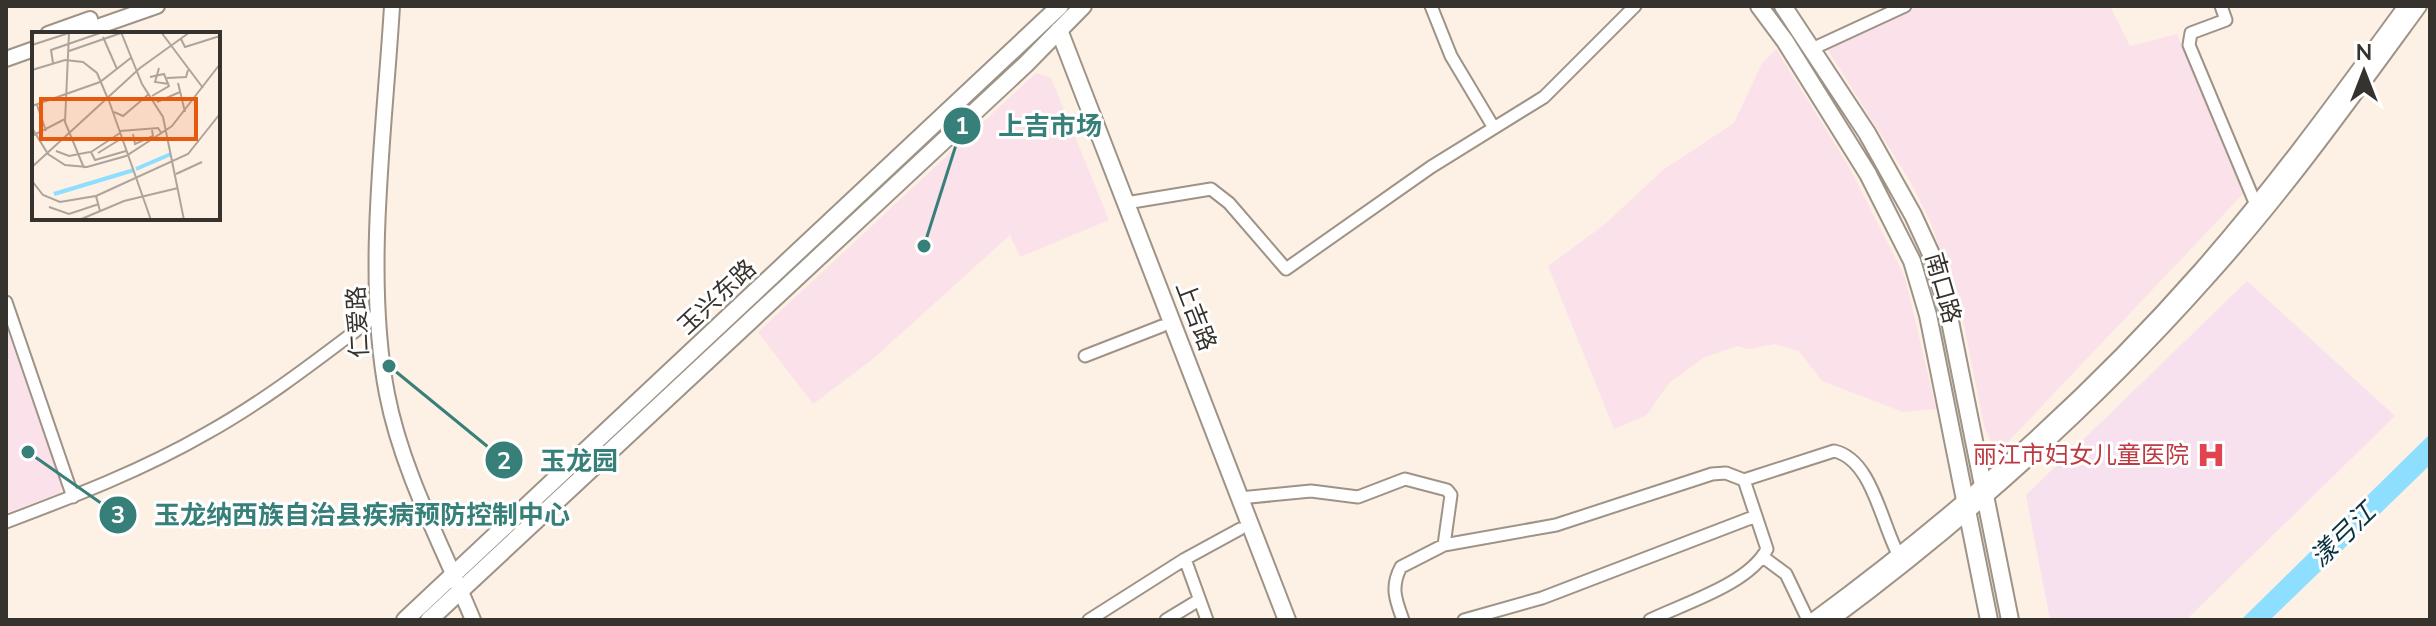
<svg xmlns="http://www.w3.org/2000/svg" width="2436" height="626" viewBox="0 0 2436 626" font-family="'Nunito Sans','Noto Sans SC',sans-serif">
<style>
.commercial{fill:#fbe1e9}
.medical{fill:#f8e1ee}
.water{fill:#8edeff}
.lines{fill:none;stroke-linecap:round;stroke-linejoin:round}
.minor-casing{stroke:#9e9387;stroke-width:15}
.tertiary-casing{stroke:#9e9387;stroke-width:18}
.secondary-casing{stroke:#9e9387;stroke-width:20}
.minor{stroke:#fff;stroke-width:11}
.tertiary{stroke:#fff;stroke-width:14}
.secondary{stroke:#fff;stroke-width:16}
.labels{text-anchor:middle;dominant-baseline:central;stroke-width:6;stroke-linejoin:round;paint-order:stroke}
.street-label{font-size:24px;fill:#36322d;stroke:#fff}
.health-label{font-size:24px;fill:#be3a42;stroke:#fff;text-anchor:end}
.water-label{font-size:26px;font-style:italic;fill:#0b313f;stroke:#fff}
.inset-river{fill:none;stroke:#8edeff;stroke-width:4}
.inset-road{fill:none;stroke:#ada49b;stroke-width:2}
.view{fill:#e8590c;fill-opacity:0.15;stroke:#e8590c;stroke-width:4}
.inset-edge{fill:none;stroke:#36322d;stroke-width:4}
.leader{fill:none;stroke:#377f79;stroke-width:3}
.callout-dot{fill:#377f79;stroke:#fff;stroke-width:3}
.mark-label{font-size:24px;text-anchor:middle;font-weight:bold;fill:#fff}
.callout-label{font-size:26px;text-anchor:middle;font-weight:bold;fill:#377f79;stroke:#fff;stroke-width:6;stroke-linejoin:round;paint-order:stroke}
</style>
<rect width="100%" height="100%" fill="#fdf0e4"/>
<path class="commercial" d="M1916 6H2110L2130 46 2177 34 2243 194 2006 444H1992L1984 426 1960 305 1930 221 1910 181 1826 47 1884 17Z
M1776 49 1848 165 1905 277 1936 409 1903 412 1822 381 1799 351 1775 344 1749 349 1737 346 1703 358 1668 384 1647 415 1614 429 1548 266 1604 225 1663 170 1734 123 1762 63Z
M1036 73 1051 78 1109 220 1020 257 1010 235 873 359 813 404 758 332Z
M6 327 62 485 60 493 6 513Z"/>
<path class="medical" d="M2247 281 2395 416 2186 620H2050L2026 495Z"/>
<path class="water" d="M2430 434V465L2270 620H2241Z"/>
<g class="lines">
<defs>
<path id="minor" d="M1431 6 1451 56 1494 128
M2221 6 2226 20 2191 33 2189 45 2256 205
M1814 48 1905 6
M1126 203 1211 189 1229 203 1286 269 1431 167 1544 97 1635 6
M6 302 73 497
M1085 356 1162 326
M1240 498 1311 491 1358 497 1405 479 1447 490 1451 495 1444 545
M6 522C75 496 143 470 207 433 268 399 322 356 378 314
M1763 557 1786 574 1808 620
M1185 559 1207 620
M1089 620 1185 559 1240 529
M1166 620 1199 600
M1403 620C1396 601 1390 587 1401 567L1444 545 1556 525 1712 474 1726 473 1744 480 1834 451C1872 459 1881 523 1899 556
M1464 620 1542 598 1756 516
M1650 620C1685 603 1749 584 1767 549L1744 480"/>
<path id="tertiary" d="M392 6C385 127 364 275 387 394 402 472 443 547 473 620
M48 34 90 19
M77 34 157 6
M6 59 34 49
M1814 620C1954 517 2086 401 2201 270 2275 186 2340 96 2406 6
M1831 620C1967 519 2094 405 2207 278 2284 193 2351 99 2419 6"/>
<path id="secondary" d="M1759 6 1785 41 1868 174 1912 261 1928 315 1989 620
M1783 6 1867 133 1913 215 1931 254 1948 311 2010 620
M1059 30 1287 620
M405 620 1060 6
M429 620 1026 64 1083 6"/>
</defs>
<use href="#minor" class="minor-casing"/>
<use href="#tertiary" class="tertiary-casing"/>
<use href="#secondary" class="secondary-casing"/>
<use href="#minor" class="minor"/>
<use href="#tertiary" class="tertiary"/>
<use href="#secondary" class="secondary"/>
</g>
<defs>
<symbol id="hospital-bare" viewBox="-9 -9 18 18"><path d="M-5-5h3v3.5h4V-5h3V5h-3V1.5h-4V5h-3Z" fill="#e0444e" stroke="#fff" stroke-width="2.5" paint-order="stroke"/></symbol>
</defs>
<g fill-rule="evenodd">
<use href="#hospital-bare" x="2191" y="435" width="40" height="40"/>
</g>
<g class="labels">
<g class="street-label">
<text transform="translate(1943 288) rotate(74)">南口路</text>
<text transform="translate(717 297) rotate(-43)">玉兴东路</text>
<text transform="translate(1196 316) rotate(69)">上吉路</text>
<text transform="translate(358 322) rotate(-93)">仁爱路</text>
</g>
<g class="health-label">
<text x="2189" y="455">丽江市妇女儿童医院</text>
</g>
<g class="water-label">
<text transform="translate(2343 535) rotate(-44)">漾弓江</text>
</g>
</g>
<g transform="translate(32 32)">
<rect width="188" height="188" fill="#fdf0e4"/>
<path class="inset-river" d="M104 137 139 122M22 162 102 138"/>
<path class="inset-road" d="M89 0 110 52 131 85 152 188M129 0 171 56M37 1 33 90 52 136M71 5 85 37M149 7 153 15 188 4M0 13 40 0M37 19 89 1M21 31 19 18 71 0M127 36 123 50 137 52M0 38 33 28 51 30 65 41 76 67M118 45 132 42 137 54 120 64M135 46 154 45 156 38M146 51 153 80M77 69 119 188M125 70 148 60M5 73 14 99M0 74 68 50 100 25M82 80 91 84 117 62M0 96 16 122 33 133 55 135 94 124 140 94 188 32M88 99 126 96 130 102M88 101 59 120 63 128 94 119M101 102 103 112 121 104 120 98M0 104 33 87M24 119 37 124 58 120M66 121 87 108M0 135 108 36 158 0M144 142 170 130M0 149 11 163 28 170 64 164 68 179M64 164 156 122 187 83V70M17 175 37 182 67 172M47 188 92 169 146 156"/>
<path class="view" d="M9 67H164V107H9Z"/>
<rect width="188" height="188" class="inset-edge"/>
</g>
<path class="leader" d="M924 246L962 126M389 366L504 460M28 452L118 515"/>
<g class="callout-dot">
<circle cx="924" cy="246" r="8"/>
<circle cx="389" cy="366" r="8"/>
<circle cx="28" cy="452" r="8"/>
<circle cx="962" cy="126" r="20"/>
<circle cx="504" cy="460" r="20"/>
<circle cx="118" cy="515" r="20"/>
</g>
<g class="mark-label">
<text x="962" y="134">1</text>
<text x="504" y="469">2</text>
<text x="118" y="523">3</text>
</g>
<g class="callout-label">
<text x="1050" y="135">上吉市场</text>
<text x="579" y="470">玉龙园</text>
<text x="362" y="524">玉龙纳西族自治县疾病预防控制中心</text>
</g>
<rect width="2436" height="626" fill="none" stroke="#36322d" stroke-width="16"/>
<g transform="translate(2364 72)" stroke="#ffffff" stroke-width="6" paint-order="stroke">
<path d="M0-6L14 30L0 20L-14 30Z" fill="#36322d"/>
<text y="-12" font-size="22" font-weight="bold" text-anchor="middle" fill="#36322d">N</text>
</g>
</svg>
